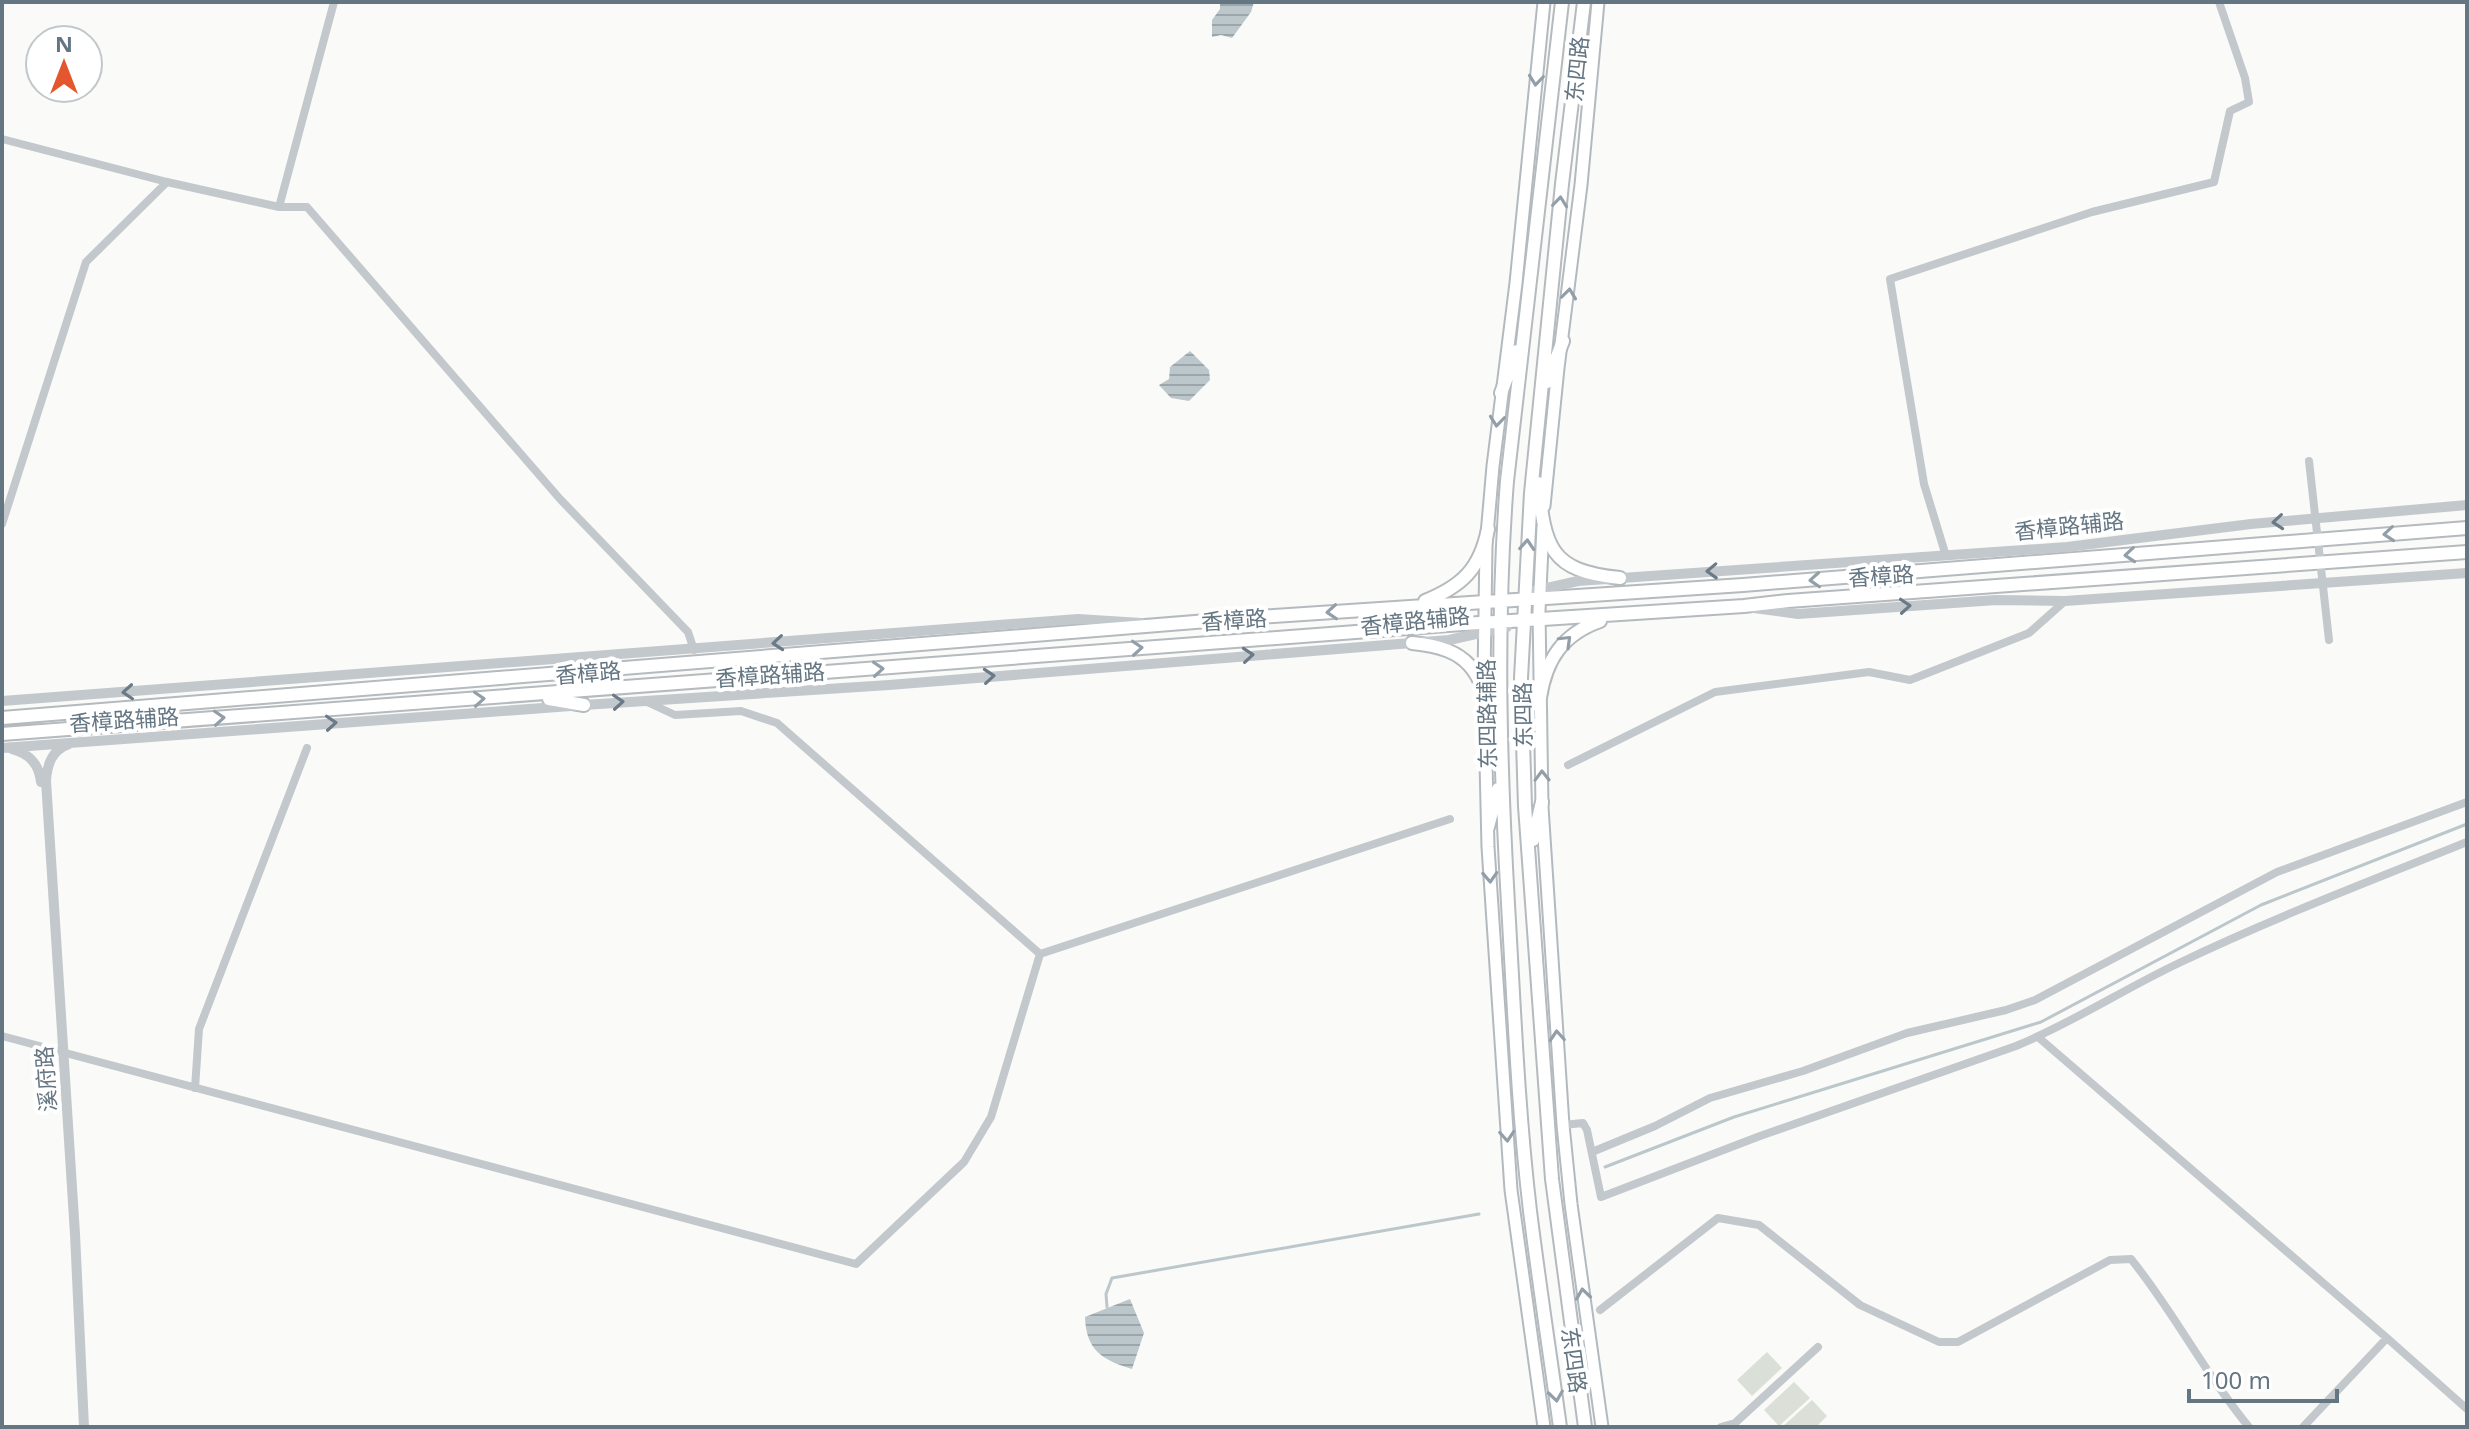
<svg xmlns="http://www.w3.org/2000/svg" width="2469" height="1429" viewBox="0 0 2469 1429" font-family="'Noto Sans','Noto Sans SC',sans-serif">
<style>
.green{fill:#dadfd7}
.water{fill:url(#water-rules)}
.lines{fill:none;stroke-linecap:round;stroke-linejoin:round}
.stream{stroke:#bbc7cb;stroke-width:3}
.secondary-casing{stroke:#b3babf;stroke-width:15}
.primary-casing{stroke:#b5babe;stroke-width:16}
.minor{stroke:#c3c8cc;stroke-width:8}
.tertiary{stroke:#c3c8cc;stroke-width:10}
.secondary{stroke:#fff;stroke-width:11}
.primary{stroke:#fff;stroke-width:12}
.oneway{stroke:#939fa8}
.oneway2{stroke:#6a7a87}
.labels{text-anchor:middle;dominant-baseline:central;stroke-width:8;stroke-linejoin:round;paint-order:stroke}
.street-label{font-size:22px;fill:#657683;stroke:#fff}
</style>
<defs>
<pattern id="water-rules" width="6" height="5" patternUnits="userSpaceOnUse" patternTransform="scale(2)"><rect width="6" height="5" fill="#bbc7cb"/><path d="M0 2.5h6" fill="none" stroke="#9ca6aa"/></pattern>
</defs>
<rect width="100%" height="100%" fill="#fafaf8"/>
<path class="green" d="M1767 1352 1782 1368 1752 1396 1737 1380Z
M1794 1382 1810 1398 1779 1426 1764 1410Z
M1812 1400 1827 1416 1816 1427H1782Z"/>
<path class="water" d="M1220 2H1254L1251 12 1232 38 1221 35 1212 37V20L1220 9Z
M1190 351 1209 370 1210 380 1189 401 1171 398 1159 385 1169 379 1170 367Z
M1130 1299 1144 1333 1132 1369C1102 1360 1086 1350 1085 1317Z"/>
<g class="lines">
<path class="stream" d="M1605 1167 1734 1117 2041 1022 2261 905 2467 824
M1107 1307 1106 1294 1112 1278 1479 1214"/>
<defs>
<path id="secondary" d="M1544 506 1558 368 1581 185 1598 2
M1543 527 1539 611 1542 807 1563 1125 1571 1204 1602 1427
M1544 1427 1511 1190 1488 847 1484 677 1486 546 1493 466 1516 283 1544 2"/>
<path id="primary" d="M1584 2 1562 184 1531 493 1521 678 1525 806 1552 1179 1585 1427
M1547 382 1563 341
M1501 393 1517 351
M1538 483C1545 547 1549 571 1620 578
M1425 601C1462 586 1480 569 1488 529
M1412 643C1474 649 1479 673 1496 727
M1540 698C1546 659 1563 634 1600 621
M549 699 584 705
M2 718 1257 617 1743 585 2467 528
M2 734 1448 625 1744 606 1788 601 2467 552
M1488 827 1498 789
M1533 840 1542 802
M1560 1427C1550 1355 1539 1283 1530 1211 1518 1110 1514 1006 1508 904 1500 763 1496 623 1507 481L1562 2"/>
</defs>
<use href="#secondary" class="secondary-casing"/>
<use href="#primary" class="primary-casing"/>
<path class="minor" d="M2 139 167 182 279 207H307L560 499 688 632 694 650
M279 207 334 2
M2309 461 2329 640
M2 524 86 262 167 182
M1946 556 1924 484 1890 279 2092 212 2214 182 2230 111 2249 102 2245 78 2219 2
M645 701 675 715 741 711 777 723 1040 954
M1568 765 1715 692 1869 672 1910 680 2029 633 2065 601
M1040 954 1450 819
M2 1036 856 1264 964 1162 991 1117 1040 954
M2038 1037 2387 1338 2467 1409
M195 1088 199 1029 307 748
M1563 1125 1583 1123 1587 1130 1601 1197 1760 1136 2016 1046C2072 1023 2124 989 2179 963 2273 918 2370 881 2467 842
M1592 1152 1655 1126 1710 1098 1803 1071 1907 1033 2006 1010 2035 1000 2277 872 2467 802
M1600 1310 1718 1218 1759 1225 1860 1305 1939 1342H1958L2110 1260 2131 1259C2174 1312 2205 1374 2249 1427
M1721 1427 1735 1423 1818 1347
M2303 1427 2387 1338"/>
<path class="tertiary" d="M1534 591 1578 581 2067 547 2251 524 2467 505
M1754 608 1798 614 1996 600 2065 601 2467 573
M2 701 1078 619 1141 623
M69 744C52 750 47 764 46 781L75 1234 84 1427
M2 748 584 705 889 685 1449 640 1507 627
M12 749C30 754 39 764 41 782"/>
<use href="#secondary" class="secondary"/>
<use href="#primary" class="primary"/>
</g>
<defs><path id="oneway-chevron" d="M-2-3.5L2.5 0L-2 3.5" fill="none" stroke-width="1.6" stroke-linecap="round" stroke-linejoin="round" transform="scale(2)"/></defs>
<g class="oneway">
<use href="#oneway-chevron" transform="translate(1536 80) rotate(96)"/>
<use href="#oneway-chevron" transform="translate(1560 202) rotate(-84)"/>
<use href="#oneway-chevron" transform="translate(1569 294) rotate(-83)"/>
<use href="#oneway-chevron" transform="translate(1497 421) rotate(96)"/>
<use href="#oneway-chevron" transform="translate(2389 534) rotate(175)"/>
<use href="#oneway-chevron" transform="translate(1527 545) rotate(-86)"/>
<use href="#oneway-chevron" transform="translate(2130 555) rotate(175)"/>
<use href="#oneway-chevron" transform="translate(1815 580) rotate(176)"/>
<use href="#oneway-chevron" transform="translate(1332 612) rotate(176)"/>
<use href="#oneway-chevron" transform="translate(1566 641) rotate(-44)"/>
<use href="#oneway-chevron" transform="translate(1137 648) rotate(-4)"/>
<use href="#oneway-chevron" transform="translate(878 669) rotate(-4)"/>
<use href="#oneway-chevron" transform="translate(479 699) rotate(-4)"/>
<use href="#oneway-chevron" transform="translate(219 718) rotate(-4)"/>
<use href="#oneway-chevron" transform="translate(1542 776) rotate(-91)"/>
<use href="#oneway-chevron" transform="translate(1490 877) rotate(87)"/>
<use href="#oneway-chevron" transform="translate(1557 1036) rotate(-94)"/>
<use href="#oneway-chevron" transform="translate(1507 1136) rotate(86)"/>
<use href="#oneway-chevron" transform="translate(1583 1294) rotate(-98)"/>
<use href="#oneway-chevron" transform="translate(1556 1396) rotate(82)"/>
</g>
<g class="oneway2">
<use href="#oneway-chevron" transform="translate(2278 522) rotate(175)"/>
<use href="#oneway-chevron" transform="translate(1712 571) rotate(178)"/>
<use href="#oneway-chevron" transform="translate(1905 606) rotate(-4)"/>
<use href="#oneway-chevron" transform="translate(778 643) rotate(175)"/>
<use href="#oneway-chevron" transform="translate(1248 655) rotate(-5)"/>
<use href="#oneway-chevron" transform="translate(989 676) rotate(-5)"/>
<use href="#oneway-chevron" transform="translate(128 692) rotate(176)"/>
<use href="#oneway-chevron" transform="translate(618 702) rotate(-4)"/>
<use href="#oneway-chevron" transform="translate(331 723) rotate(-4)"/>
</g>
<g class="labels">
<g class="street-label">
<text transform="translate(1576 69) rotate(-84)">东四路</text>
<text transform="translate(2069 525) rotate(-6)">香樟路辅路</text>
<text transform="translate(1881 575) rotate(-4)">香樟路</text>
<text transform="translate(1234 619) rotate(-4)">香樟路</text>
<text transform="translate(1415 620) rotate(-6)">香樟路辅路</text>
<text transform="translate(588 672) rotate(-5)">香樟路</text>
<text transform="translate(770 674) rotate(-4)">香樟路辅路</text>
<text transform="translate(1486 714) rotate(-91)">东四路辅路</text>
<text transform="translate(1522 715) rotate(-91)">东四路</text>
<text transform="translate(124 719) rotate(-4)">香樟路辅路</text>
<text transform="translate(45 1079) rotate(-94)">溪府路</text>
<text transform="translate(1575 1360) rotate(82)">东四路</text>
</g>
</g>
<rect width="2469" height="1429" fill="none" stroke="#657683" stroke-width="8"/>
<g transform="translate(64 64)"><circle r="38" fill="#ffffff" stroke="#c1c8cd" stroke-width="2"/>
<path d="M0-6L14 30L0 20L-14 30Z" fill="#e4572e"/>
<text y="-12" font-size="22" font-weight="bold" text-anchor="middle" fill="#657683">N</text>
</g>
<path d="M2189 1389v12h148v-12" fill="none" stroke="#657683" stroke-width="4"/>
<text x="2201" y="1389" font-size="24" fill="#657683" stroke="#ffffff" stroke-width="6" paint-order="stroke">100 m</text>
</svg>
